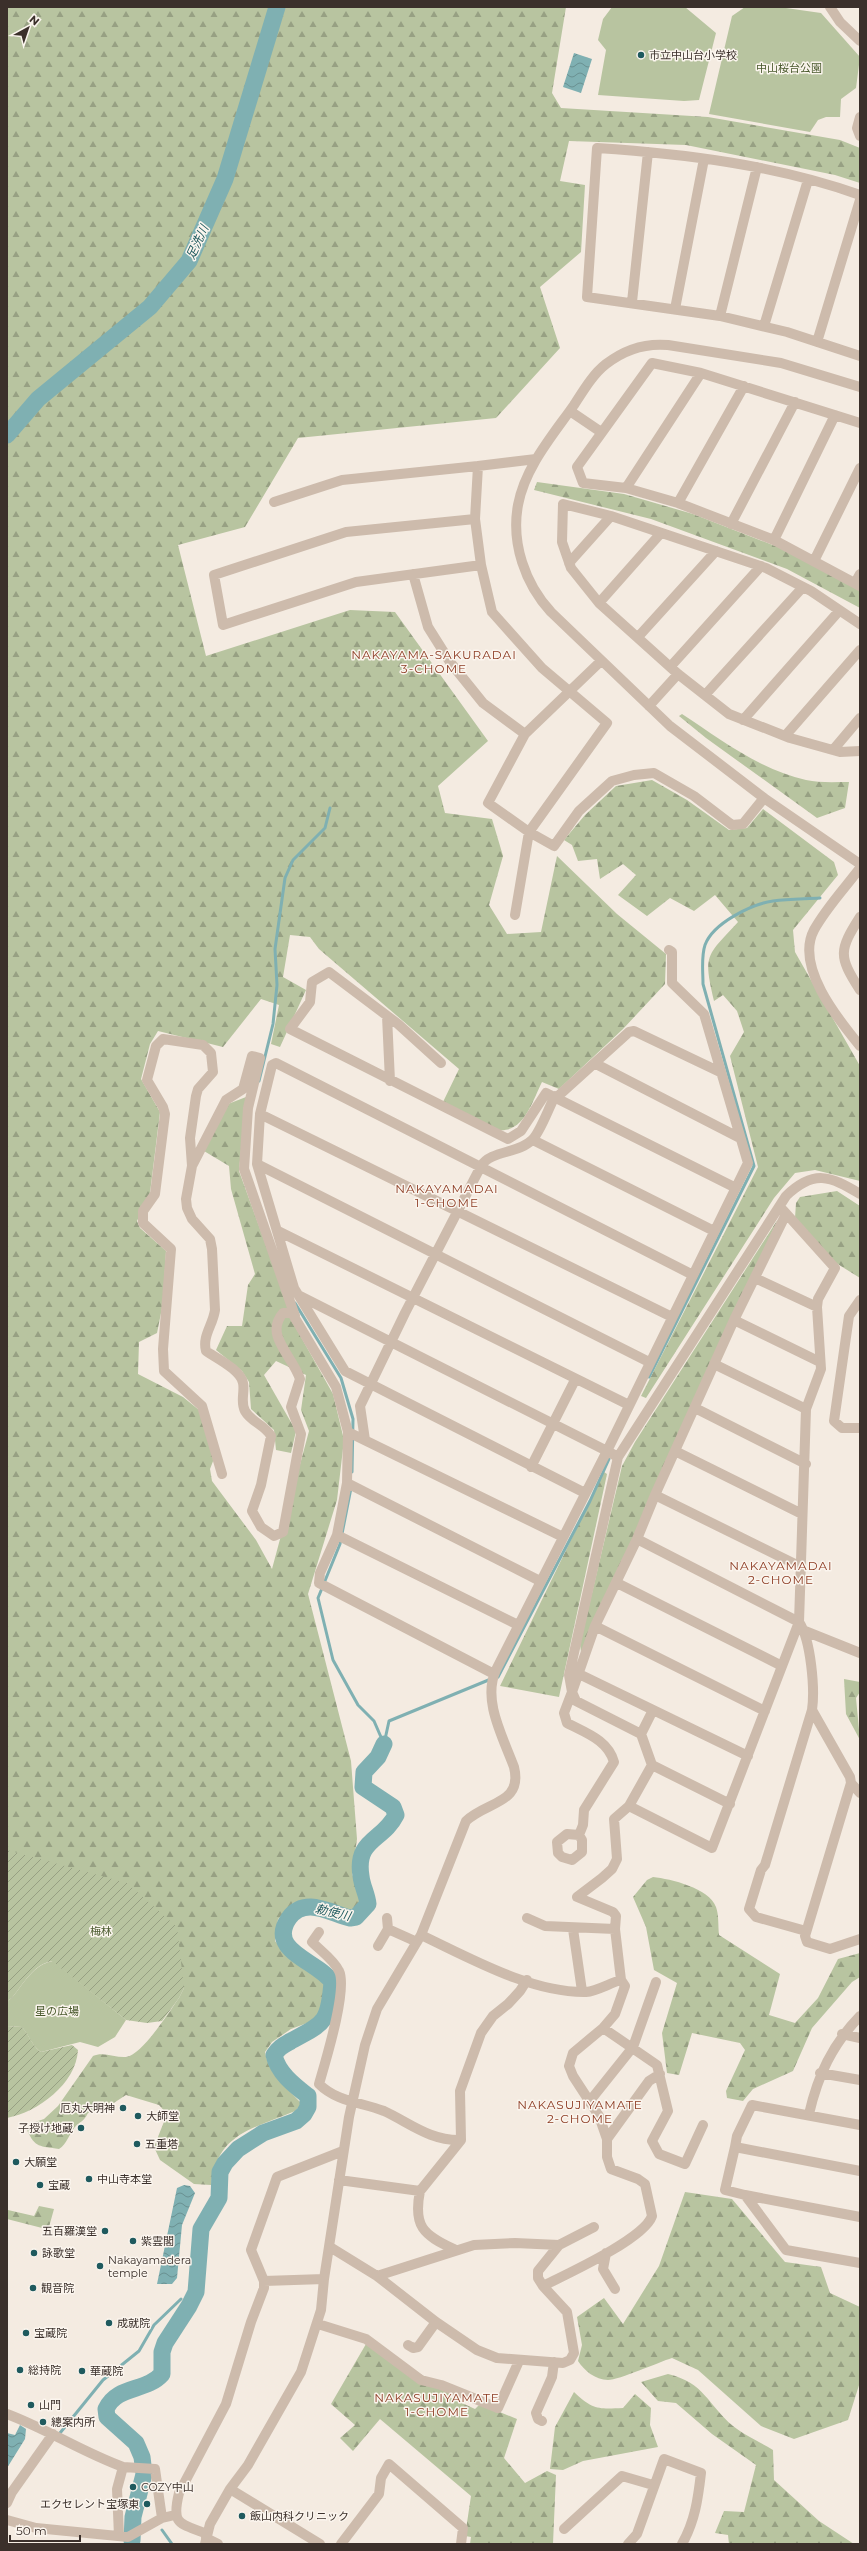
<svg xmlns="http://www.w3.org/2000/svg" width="867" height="2551" viewBox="0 0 867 2551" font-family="Montserrat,'Noto Sans JP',sans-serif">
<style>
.green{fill:#b8c4a0}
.forest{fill:url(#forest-firs)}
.garden{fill:url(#garden-furrows)}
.water{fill:url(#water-waves)}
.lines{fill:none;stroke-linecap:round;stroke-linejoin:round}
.stream{stroke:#7fb0b2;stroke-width:3}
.river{stroke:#7fb0b2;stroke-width:17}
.minor{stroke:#cdbbac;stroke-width:10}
.poi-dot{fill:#1f5a5e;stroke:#fbf5ee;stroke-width:1.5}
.labels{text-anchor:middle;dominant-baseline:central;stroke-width:3;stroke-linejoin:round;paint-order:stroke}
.poi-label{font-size:11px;fill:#3b302b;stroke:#fbf5ee;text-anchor:start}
.park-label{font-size:11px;fill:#4a5a2e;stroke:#fbf5ee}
.water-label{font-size:12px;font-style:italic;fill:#1f5a5e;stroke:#fbf5ee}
.neighbourhood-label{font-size:12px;letter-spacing:1px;fill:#8c3b22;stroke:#fbf5ee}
</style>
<defs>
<pattern id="forest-firs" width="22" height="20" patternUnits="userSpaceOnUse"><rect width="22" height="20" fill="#b8c4a0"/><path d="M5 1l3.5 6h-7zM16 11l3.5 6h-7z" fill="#97a083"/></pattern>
<pattern id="garden-furrows" width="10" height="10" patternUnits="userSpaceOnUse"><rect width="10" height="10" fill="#b8c4a0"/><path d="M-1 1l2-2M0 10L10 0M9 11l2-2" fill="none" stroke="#97a083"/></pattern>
<pattern id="water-waves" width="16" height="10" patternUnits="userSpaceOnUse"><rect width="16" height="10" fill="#7fb0b2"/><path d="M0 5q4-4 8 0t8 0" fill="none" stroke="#699091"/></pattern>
</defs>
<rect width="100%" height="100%" fill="#f4ebe1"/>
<path class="green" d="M612 7H685L716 33 699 100 684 101 598 95 606 50 598 40 603 19Z
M745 7 786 8 821 13 860 57 856 88 841 99 840 117H826L818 120 810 132 709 114 732 16Z
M53 1961 126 2020 115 2037 98 2047 80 2042 41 2052C32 2046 29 2035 22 2027L7 2026V2001L12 1998C23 1984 34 1964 53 1961Z"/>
<path class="forest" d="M7 7H566L552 93 561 108 708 117 840 140 860 148V183L835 175 686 145 569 141 560 181 585 185 581 252 540 287 560 348 496 418 298 438 245 527 178 545 206 656 350 610 395 612 488 741 438 786 445 813 492 819 503 856 489 905 507 934 541 932 557 856 617 914 666 954 665 984 623 1029 559 1089 542 1082C532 1102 524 1133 498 1130L443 1102 459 1069 319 949 310 937 290 935 283 977 306 990 280 1047 271 1044 279 1005 261 999 223 1047 158 1031 150 1044 141 1079 160 1112 150 1193 137 1221 140 1228 166 1251 163 1303 157 1333 139 1342 138 1374 183 1397 199 1410 215 1456 210 1469 212 1481 256 1540 272 1569 309 1431 301 1410 306 1375 276 1361 264 1375 296 1431 291 1453 276 1450 274 1430 251 1409 249 1382 242 1371 216 1350 227 1326H242L248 1285 255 1274 231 1189 229 1166 204 1151 228 1104 246 1097 239 1171 296 1328 333 1394 344 1440 337 1500 308 1594 351 1761 357 1839 352 1874 361 1896V1905L352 1912 306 1900 293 1903 278 1919 275 1941 287 1956 321 1977 326 1987 323 2010 318 2019 291 2029 272 2042 265 2052C269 2075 285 2085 300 2102V2106L295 2111C253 2129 217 2133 211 2185L194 2184 160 2160 154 2147 167 2114 159 2105 126 2095 106 2108 88 2113C83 2123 80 2121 75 2127 69 2134 67 2144 59 2149 40 2146 35 2148 27 2130L29 2124 44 2119 58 2106 93 2056C103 2051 116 2058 126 2057 142 2055 169 2012 179 1998L184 1988 7 1912Z
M537 482 624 494 693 514 788 551 860 591V608L787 569 651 519 534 490Z
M682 714C720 739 760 770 806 780 819 783 835 782 849 782L845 808 817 818 706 738 679 716Z
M652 780 687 800 729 830 747 828 763 809 834 862 838 875 793 930 795 952 860 1066V1181L815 1170 795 1173 774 1198 646 1398 641 1396 758 1167 730 1056 744 1032 737 1011 723 995 714 1001C703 954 706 957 738 922L715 895 694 911 670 898 647 916 618 895 636 875 623 864 600 879 597 859 578 861 572 845 564 840 585 815 616 786Z
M837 1191 860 1206V1278L836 1263 795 1218 796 1203 800 1197Z
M778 1219 581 1652 580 1644 622 1466 635 1442Z
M604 1472 607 1474 559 1697 500 1686Z
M844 1679 860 1682V1692L856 1698 860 1740 846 1714Z
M653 1877C671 1879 709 1888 716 1907 719 1915 718 1926 719 1935L780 1974 769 2015 795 2023 818 1998 838 1959 860 1953V1977L852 1982 812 2028 793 2071 753 2089 743 2101 727 2098 726 2091 745 2050 740 2043 692 2033 679 2075 667 2073 662 2033 677 1983 654 1970 646 1927 633 1897 647 1880Z
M685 2192 732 2199 785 2262 821 2267 830 2293 860 2307V2382L848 2420 794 2439 761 2426 698 2370 672 2358C659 2362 619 2380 608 2380 595 2380 584 2370 578 2361L582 2345 577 2317 604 2298 623 2324 659 2266Z
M39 2206 54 2209 49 2227 46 2229 7 2219 8 2210 34 2216Z
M366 2344 451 2391V2398L475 2409 480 2404 517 2419 504 2458 525 2483 547 2471 556 2475 553 2544H470L471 2537 465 2536 471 2496 380 2419 353 2451 340 2438 355 2425 331 2404Z
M668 2374C705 2383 707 2404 733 2426 744 2435 760 2442 773 2450L774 2480 819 2521 854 2544H729L728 2535 715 2533 724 2511 744 2512 756 2465 712 2434 676 2403 658 2401 641 2382Z
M574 2392C593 2410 598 2409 623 2408L635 2394 651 2408 650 2425 658 2447 583 2461 563 2470 550 2469 555 2427Z"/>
<path class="garden" d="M7 1850 127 1883 177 1927 184 1988 179 1998 162 2021 147 2023 126 2020 52 1961C34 1964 23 1984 12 1998L7 2001Z
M7 2026 22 2027C29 2035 33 2047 41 2052L72 2045 78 2050C76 2084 38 2112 7 2118Z"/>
<path class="water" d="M574 53 592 59 581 93 563 87Z
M184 2185 190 2186 195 2193 182 2225 177 2278 172 2284H157L177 2188Z
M20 2425 26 2429 25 2439 7 2468V2433L15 2435Z"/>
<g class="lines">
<path class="stream" d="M259 1081 273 1024 277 985 275 949 285 878 293 860 325 828 330 808
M295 1303 341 1378 353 1419 352 1472
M649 1377 754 1166 703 984C703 971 701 957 705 945 713 923 752 904 773 901 789 899 804 899 820 898
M351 1488 340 1544 318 1598 333 1660 358 1705 374 1721 384 1744
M498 1677 590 1501 609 1459
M384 1744 389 1721 491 1679
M60 2433 103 2380 139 2351 154 2325 181 2299
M162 2530 172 2544"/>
<path class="river" d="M7 435 38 399 150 307 189 261 225 179 277 7
M132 2541 133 2517 144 2474 142 2457 136 2443 107 2417 106 2409C117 2385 146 2392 162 2374V2352L165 2343 189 2306 196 2292 201 2229 219 2198 220 2172 225 2163 238 2149 263 2133 296 2121 304 2114 308 2107V2096C294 2085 278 2073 274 2055 279 2047 284 2045 291 2041 325 2023 329 2022 332 1982 318 1961 266 1951 289 1918 305 1896 330 1913 350 1918L356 1917 368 1904C367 1894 362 1886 361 1876 355 1839 383 1841 396 1815L393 1807 363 1787 364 1772 378 1757 384 1744"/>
<path class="minor" d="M830 7 840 22 860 41
M860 117 857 128 860 136
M860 195C776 165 686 154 597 148L587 297 720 316 787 332 860 356
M632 302 648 152
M675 309 704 159
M720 316 757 167
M764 326 808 180
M817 342 860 200
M860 387 781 363 668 345C646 343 624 350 606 364 593 374 583 391 574 405 553 435 525 467 518 505 511 543 525 584 551 612L670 726 764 798 860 864
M570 411 601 432
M860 423 701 373 652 363 577 467 583 483 626 488 678 503 774 540 860 586
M536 459 478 466 475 519 346 532 214 575 223 625 356 582 481 565 492 612 542 668 607 723 529 832 488 803 525 734 601 661
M626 488 701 373
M274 502 342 480 478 466
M678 503 744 386
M475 519 481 565
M731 524 795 402
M774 540 835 415
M814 561 860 468
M569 563 611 516
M413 574 428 627 450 662 483 703 525 734
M855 583 860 574
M599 603 661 533
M860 624 811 591 766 568 611 516 563 504 562 542 571 568 599 603 678 674 729 714 790 738 840 752 860 751
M638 637 716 551
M671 666 761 566
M705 695 803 587
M649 706 678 674
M743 720 839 611
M785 736 860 650
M833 750 860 718
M860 868C845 888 826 908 814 930 795 966 837 1018 860 1046
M515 915 529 832 554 846 579 811 612 781 634 775 654 773 694 796 732 825 743 824 764 798
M860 917C839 950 838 956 860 990
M387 1016 390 1081
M441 1063 398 1024 329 972 312 982 310 1002 290 1029 508 1139 521 1131 546 1093 736 1188
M596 1064 738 1137
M557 1097 629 1032 634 1031 720 1072
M260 1114 672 1317
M533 1140 714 1231
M257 1164 649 1362
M192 1166 226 1100 243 1089 252 1056 260 1058 248 1108 244 1169 295 1316
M783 1210 835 1268 818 1299 817 1307
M278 1231 629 1405
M755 1278 817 1307 821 1369 806 1409 799 1622C811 1640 815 1689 812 1710L850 1777 851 1783 805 1936 807 1942 830 1949 860 1939
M300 1296 607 1451 748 1163 704 1014 672 983V952L669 950
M860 1300 849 1316 834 1421 842 1428H860
M734 1320 820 1362
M714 1364 806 1409
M695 1408 806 1464
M348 1432 563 1537
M365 1440 360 1406 405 1313 481 1166C491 1150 518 1154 532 1140 540 1133 549 1107 555 1096
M675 1451 802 1514
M531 1467 575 1380
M222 1474 202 1406 164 1371 163 1349 171 1249 143 1223V1211L155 1194 165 1114 163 1107 147 1080 156 1046 163 1039 203 1045 211 1053 213 1072 198 1089 196 1096 190 1138 192 1166 186 1199 187 1208 192 1219 210 1239 212 1249 215 1310C213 1325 202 1336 206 1351 216 1358 241 1370 243 1383 245 1392 240 1402 245 1411 251 1422 265 1425 271 1436L261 1485 252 1511 261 1527 274 1536 283 1532 301 1434 291 1407 300 1379C292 1355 264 1335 283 1313H292L336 1387 348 1432 347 1483 337 1535 320 1573 319 1583 494 1674
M347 1483 540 1581
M585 1493 345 1371 294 1288 257 1164 260 1114 272 1065 276 1063 693 1275
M655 1495 801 1567
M337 1535 518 1625
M637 1539 799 1622 712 1848 629 1806 652 1765 641 1734 653 1710
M617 1583 782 1666
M595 1626 765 1711
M805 1631 860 1653
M579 1674 748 1756
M641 1734 576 1701 572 1692 595 1626 637 1539 655 1495 734 1320 786 1214
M652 1765 730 1804
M851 1783 860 1793
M579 1835 567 1834 557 1842 558 1853 562 1857 572 1860 582 1852V1840L579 1835 583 1825 584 1810 614 1762C608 1740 586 1733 567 1723L564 1713 572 1692 569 1675 618 1457
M527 1918 545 1926 615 1929
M388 1929 417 1942
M573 1929 582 1991
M806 1931 756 1917 749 1909 761 1870 765 1865 812 1710
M319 1932 312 1942C321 1951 334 1960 339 1971 348 1989 325 2063 319 2084 337 2102 361 2102 384 2111 410 2123 430 2141 461 2140
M421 1935C470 1958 531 1993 586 1992 597 1991 610 1983 621 1980
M378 1946 388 1929 387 1918
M603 2028 615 2014 625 1986 621 1980 615 1929 616 1916 613 1912 577 1897 602 1878 612 1869 617 1859 614 1819 629 1806
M842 2034 860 2038
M820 2073 860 2080
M589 2102 633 2047 656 1982
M809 2114C818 2075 832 2045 860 2016
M607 2139 649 2081 660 2074
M735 2147 737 2136 752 2105 860 2125
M860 2171 735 2147 725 2190 745 2195 786 2250 860 2263
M339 2180 420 2191 461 2140 460 2091 481 2033 493 2016 508 2004 520 1991 527 1980
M420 2191C413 2226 423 2235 454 2249
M745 2195 860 2217
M559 2245 594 2227
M330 2247 377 2276 436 2322 477 2350 497 2358 563 2363 570 2360 574 2353 567 2312 543 2286
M606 2253 603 2269 615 2289
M377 2276 474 2245 515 2243 559 2245 538 2271V2278L543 2286C567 2274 644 2239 652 2216L645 2184 638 2179 611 2169 607 2157V2139L599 2116 573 2076 569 2066 573 2053 603 2028 657 2065 668 2111 652 2141 659 2154 685 2164 703 2125
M264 2281 324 2279
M318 2324 366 2339 421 2380 441 2385 498 2408 519 2361
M408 2345 413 2348 418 2347 436 2322
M7 2414C47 2429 82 2452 123 2467L117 2489 119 2536
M542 2421 538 2419 536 2413 552 2377 554 2362
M123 2467 155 2469 162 2518
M230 2489 320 2544
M7 2503 12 2492 53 2434
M7 2520 36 2528 128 2537 162 2518 175 2515
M564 2529 622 2476 653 2485
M207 2534C180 2523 171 2526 179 2493L226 2404 251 2322 264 2288V2281L251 2250 277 2177 343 2151
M206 2538 218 2544
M205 2544 210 2524 230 2489 248 2465 301 2372 321 2310 324 2279 349 2117 365 2045 377 2009 421 1935 466 1821C487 1801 523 1804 514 1767 503 1737 482 1700 496 1670L607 1451 618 1457 786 1196C814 1169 830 1176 860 1194
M341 2544 379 2494 381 2478 389 2464 463 2528 461 2544
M628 2544 637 2534 664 2459 701 2473C698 2499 695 2521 682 2544"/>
</g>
<g class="poi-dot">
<circle cx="641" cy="55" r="4"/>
<circle cx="123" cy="2108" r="4"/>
<circle cx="138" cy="2116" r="4"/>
<circle cx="81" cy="2128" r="4"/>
<circle cx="137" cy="2144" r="4"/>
<circle cx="16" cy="2162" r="4"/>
<circle cx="89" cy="2179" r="4"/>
<circle cx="40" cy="2185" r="4"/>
<circle cx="105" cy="2231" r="4"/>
<circle cx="133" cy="2241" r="4"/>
<circle cx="34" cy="2253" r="4"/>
<circle cx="100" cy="2266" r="4"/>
<circle cx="33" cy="2288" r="4"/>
<circle cx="109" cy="2323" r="4"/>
<circle cx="26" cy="2333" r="4"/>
<circle cx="20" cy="2370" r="4"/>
<circle cx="82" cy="2371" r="4"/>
<circle cx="31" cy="2405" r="4"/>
<circle cx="43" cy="2422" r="4"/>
<circle cx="133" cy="2487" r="4"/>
<circle cx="147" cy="2504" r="4"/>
<circle cx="242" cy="2516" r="4"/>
</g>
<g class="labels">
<g class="poi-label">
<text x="649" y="55">市立中山台小学校</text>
<text x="115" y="2108" text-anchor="end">厄丸大明神</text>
<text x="146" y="2116">大師堂</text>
<text x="73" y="2128" text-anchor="end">子授け地蔵</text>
<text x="145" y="2144">五重塔</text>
<text x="24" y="2162">大願堂</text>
<text x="97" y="2179">中山寺本堂</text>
<text x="48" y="2185">宝蔵</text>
<text x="97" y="2231" text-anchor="end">五百羅漢堂</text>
<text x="141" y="2241">紫雲閣</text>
<text x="42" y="2253">詠歌堂</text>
<text x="108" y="2260">Nakayamadera<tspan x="108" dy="13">temple</tspan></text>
<text x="41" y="2288">観音院</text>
<text x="117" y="2323">成就院</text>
<text x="34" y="2333">宝蔵院</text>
<text x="28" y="2370">総持院</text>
<text x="90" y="2371">華蔵院</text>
<text x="39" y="2405">山門</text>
<text x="51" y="2422">總案内所</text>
<text x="141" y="2487">COZY中山</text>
<text x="139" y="2504" text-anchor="end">エクセレント宝塚東</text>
<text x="250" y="2516">飯山内科クリニック</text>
</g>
<g class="park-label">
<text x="789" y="68">中山桜台公園</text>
<text x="101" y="1931">梅林</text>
<text x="57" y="2011">星の広場</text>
</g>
<g class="water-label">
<text transform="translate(197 242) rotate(-65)">足洗川</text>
<text transform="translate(333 1912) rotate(13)">勅使川</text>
</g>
<g class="neighbourhood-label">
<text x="434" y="654">NAKAYAMA-SAKURADAI<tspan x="434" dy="14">3-CHOME</tspan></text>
<text x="447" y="1188">NAKAYAMADAI<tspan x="447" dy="14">1-CHOME</tspan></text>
<text x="781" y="1565">NAKAYAMADAI<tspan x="781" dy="14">2-CHOME</tspan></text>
<text x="580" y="2104">NAKASUJIYAMATE<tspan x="580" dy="14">2-CHOME</tspan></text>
<text x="437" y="2397">NAKASUJIYAMATE<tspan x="437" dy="14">1-CHOME</tspan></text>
</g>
</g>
<rect width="867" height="2551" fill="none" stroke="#3b302b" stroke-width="16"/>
<g transform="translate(28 28) rotate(40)" stroke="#fbf5ee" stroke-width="3" paint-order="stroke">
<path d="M0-3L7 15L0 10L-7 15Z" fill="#3b302b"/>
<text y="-6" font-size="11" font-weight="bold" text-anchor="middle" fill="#3b302b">N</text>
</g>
<path d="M10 2535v6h70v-6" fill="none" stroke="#3b302b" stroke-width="2"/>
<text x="16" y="2535" font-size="12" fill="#3b302b" stroke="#fbf5ee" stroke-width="3" paint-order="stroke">50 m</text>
</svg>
